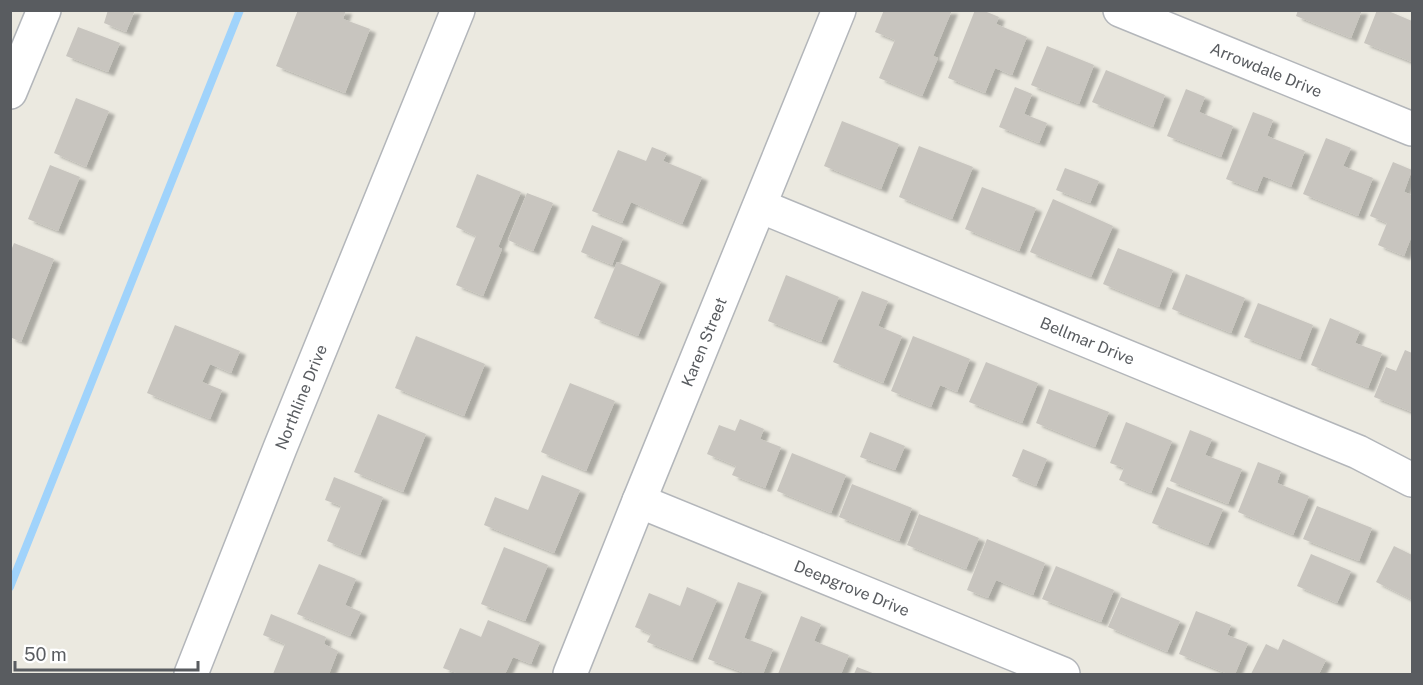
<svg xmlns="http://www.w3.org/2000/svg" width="1423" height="685" viewBox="0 0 1423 685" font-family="'Public Sans',sans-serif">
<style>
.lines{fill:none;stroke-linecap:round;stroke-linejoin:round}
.stream{stroke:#a0d3fb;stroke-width:8}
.building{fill:#c8c5bf;filter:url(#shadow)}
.minor-casing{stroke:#b3b6ba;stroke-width:36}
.minor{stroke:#fff;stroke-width:33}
.labels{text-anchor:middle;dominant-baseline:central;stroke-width:5;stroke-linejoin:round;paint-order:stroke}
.street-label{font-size:16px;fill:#595c60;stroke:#fff}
</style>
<defs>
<filter id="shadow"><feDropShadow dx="6" dy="4" stdDeviation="1.5" flood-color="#0004"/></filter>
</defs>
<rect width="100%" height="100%" fill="#ebe9e0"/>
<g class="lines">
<path class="stream" d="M10 587 240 10"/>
</g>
<path class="building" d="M108 10H135L126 32 104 23Z
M298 10H346L343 19 370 29 345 93 276 66Z
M884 10H952L933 56 938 58 922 96 879 78 895 40 875 32Z
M975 10H982L999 17 996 24 1027 37 1012 75 995 68 985 93 948 78Z
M1298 10H1362L1351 38 1296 16Z
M1377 10H1386L1412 21V62L1364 43Z
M78 27 120 43 108 72 66 56Z
M1047 46 1094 65 1079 104 1031 85Z
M1106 70 1165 95 1153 127 1092 102Z
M1015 87 1032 94 1024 114 1047 123 1039 143 999 127Z
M1186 89 1205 97 1199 112 1233 126 1221 157 1167 136Z
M76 98 109 111 86 167 54 153Z
M1253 112 1273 120 1267 136 1305 151 1291 187 1263 176 1257 191 1226 179Z
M842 121 899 144 881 189 824 166Z
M1326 138 1351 148 1343 166 1373 178 1358 216 1303 194Z
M919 146 973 167 952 219 899 197Z
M652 147 667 153 663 161 702 177 682 224 631 202 622 223 592 211 618 150 646 161Z
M1393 162 1412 170 1404 192 1412 195V235L1404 256 1378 245 1387 223 1370 216Z
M50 165 80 177 58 231 28 219Z
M1065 168 1099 181 1090 203 1056 190Z
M477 174 521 192 498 247 502 249 483 296 456 285 476 236 456 227Z
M982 187 1036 208 1019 251 965 229Z
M527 193 553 203 533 251 508 240Z
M1053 199 1113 226 1091 277 1030 252Z
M592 225 623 238 612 265 581 252Z
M14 243 54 259 21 342 10 337V253Z
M1118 248 1173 270 1159 307 1103 284Z
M617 262 661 281 638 336 594 318Z
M1186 274 1245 298 1231 333 1172 309Z
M786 275 839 297 821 342 768 321Z
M862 291 888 301 878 326 902 336 883 383 833 362Z
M1258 303 1313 325 1300 359 1244 337Z
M1330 318 1360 331 1355 343 1382 353 1368 388 1311 365Z
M175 325 240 351 231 373 210 364 202 382 222 390 210 419 147 393Z
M416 336 485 364 464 416 395 388Z
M913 336 970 359 957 392 940 385 931 407 891 391Z
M1405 350 1412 353V412L1374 397 1386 367 1396 371Z
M986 362 1038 383 1022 423 969 402Z
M570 383 615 401 586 471 541 452Z
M1049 389 1109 412 1095 447 1036 423Z
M378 414 426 434 403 492 354 472Z
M740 419 764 429 760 439 781 447 765 488 732 475 736 466 707 454 719 425 735 431Z
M1126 422 1172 441 1151 493 1119 480 1124 468 1110 463Z
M1190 430 1212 439 1205 455 1242 469 1228 504 1170 481Z
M870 432 905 446 895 470 860 457Z
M1023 449 1047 459 1036 486 1012 476Z
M792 453 846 475 831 513 777 491Z
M1258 462 1281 471 1277 483 1309 496 1293 535 1238 512Z
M542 475 580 490 554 553 484 525 495 497 528 510Z
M334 477 383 497 360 555 327 541 341 506 325 500Z
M852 484 912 508 899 541 839 517Z
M1167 487 1223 509 1208 545 1152 523Z
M1317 506 1372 528 1359 561 1303 539Z
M919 514 979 538 966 569 907 545Z
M987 539 1045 563 1033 595 996 580 988 598 967 590Z
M1394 546 1412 555V600L1376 582Z
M504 547 548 565 525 621 481 604Z
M1311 554 1351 571 1337 603 1297 586Z
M319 564 356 579 345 605 361 612 350 636 297 614Z
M1056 566 1114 590 1101 622 1042 599Z
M738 582 762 591 744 638 773 649 763 674H747L708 659Z
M687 587 717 600 692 660 647 642 651 634 635 627 649 593 680 606Z
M1121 597 1180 621 1167 652 1108 627Z
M1196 611 1231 625 1227 635 1248 643 1235 674H1228L1179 654Z
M271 614 326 637 324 644 338 651 329 674H273L285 644 263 635Z
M801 616 821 624 814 641 849 655 841 674H778Z
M488 620 540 642 531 664 513 657 505 674H459L443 668 460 628 481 637Z
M1283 639 1326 660 1319 674H1251L1266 644 1278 650Z
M857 667 875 674H854Z"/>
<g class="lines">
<defs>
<g id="minor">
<path id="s1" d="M1120 10 1412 129"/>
<path d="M10 92 44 10"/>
<path id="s2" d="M760 206 1358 452 1412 480"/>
<path id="s3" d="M639 501 1063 674"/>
<path id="s4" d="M191 674 280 448 458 10"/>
<path id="s5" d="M570 674 639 501 839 10"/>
</g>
</defs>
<use href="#minor" class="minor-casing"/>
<use href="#minor" class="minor"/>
</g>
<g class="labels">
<g class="street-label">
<text stroke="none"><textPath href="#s1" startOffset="158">Arrowdale Drive</textPath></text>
<text stroke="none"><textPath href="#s2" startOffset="354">Bellmar Drive</textPath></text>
<text stroke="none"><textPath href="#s5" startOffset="358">Karen Street</textPath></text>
<text stroke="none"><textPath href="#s4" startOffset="298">Northline Drive</textPath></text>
<text stroke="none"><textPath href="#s3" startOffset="230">Deepgrove Drive</textPath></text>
</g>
</g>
<rect width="1423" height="685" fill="none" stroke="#595c60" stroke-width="24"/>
<path d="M15 661v9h183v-9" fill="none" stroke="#595c60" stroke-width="3"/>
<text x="24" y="661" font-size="18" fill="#595c60" stroke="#ffffff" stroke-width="4.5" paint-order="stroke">50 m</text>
</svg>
